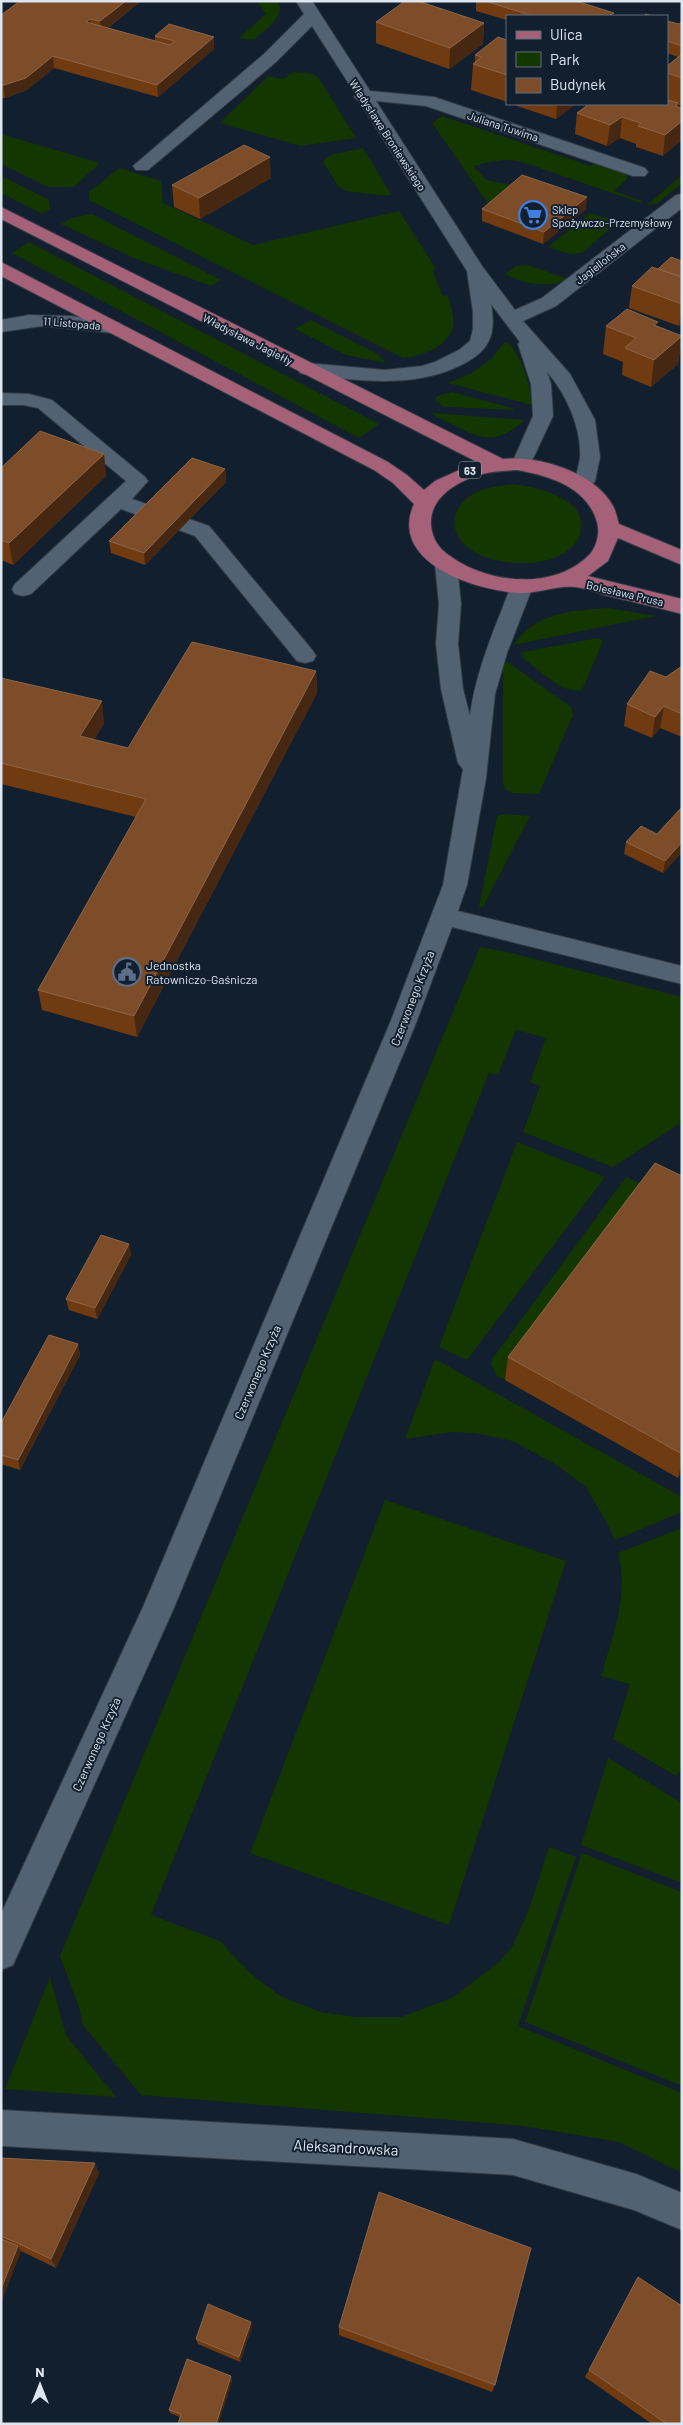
<svg xmlns="http://www.w3.org/2000/svg" width="683" height="2425" viewBox="0 0 683 2425" font-family="Barlow,sans-serif">
<style>
.green{fill:#143600}
.lines{fill:none;stroke-linecap:round;stroke-linejoin:round}
.minor-casing{stroke:#313a45;stroke-width:2}
.major-casing{stroke:#313a45;stroke-width:2}
.minor{fill:#526272;fill-rule:evenodd}
.major{fill:#a46177;fill-rule:evenodd}
.wall{fill:#713b11}
.shaded-wall{fill:#462812}
.building{fill:#7d4d29;stroke:#8c6548}
.labels{text-anchor:middle;dominant-baseline:central;stroke-width:4;stroke-linejoin:round;paint-order:stroke}
.far-street-label{font-size:11px;fill:#dde6f0;stroke:#121f2e}
.far-poi-label{font-size:11px;fill:#dde6f0;stroke:#121f2e;text-anchor:start}
.shield{fill:#121f2e;stroke:#a0aab6;stroke-width:1}
.shield-label{font-size:11px;font-weight:bold;fill:#dde6f0}
.poi-label{font-size:12px;fill:#dde6f0;stroke:#121f2e;text-anchor:start}
.street-label{font-size:12px;fill:#dde6f0;stroke:#121f2e}
.near-street-label{font-size:15px;fill:#dde6f0;stroke:#121f2e}
</style>
<rect width="100%" height="100%" fill="#121f2e"/>
<path class="green" d="M257 1H278C286 18 265 29 254 40L239 38 266 14Z
M294 72 310 73 318 77 356 138 301 146 220 123 268 76 282 79Z
M442 116 591 166 594 163 627 173V179L614 191 642 201 641 203 522 162C505 158 491 161 474 166L486 180 512 185 489 205 432 123Z
M1 134 100 163 74 187H48L1 164Z
M363 148 391 194 387 196 346 191 339 187 323 162 330 155Z
M119 168 161 181 163 203 253 245 399 211 435 267 433 271 442 295 448 296C450 305 455 316 453 326 449 347 422 356 403 358L89 200V192Z
M682 175V183L657 204 647 205Z
M1 176 49 200 50 209 42 214 1 193Z
M590 213 618 222 582 253 569 254 548 247Z
M92 214 221 280 211 286 136 259 61 224 72 218Z
M29 242 379 424 359 438 12 253Z
M528 265 568 279C548 289 523 284 505 274L517 266Z
M311 320 379 355 386 363 346 355 295 329Z
M505 342C521 348 531 390 532 405L448 383 470 374 491 359Z
M452 392 512 408 514 410 447 407 442 406 435 399 437 396Z
M434 413 524 420C491 452 472 433 437 417L432 414Z
M514 484C538 487 597 501 578 539 561 570 498 568 473 551 448 536 448 509 473 494 485 487 500 486 514 484Z
M607 608 656 616 513 645C537 612 569 611 607 608Z
M598 638 603 641 582 690C565 696 536 668 522 657L523 652Z
M508 662 571 707 573 715 539 794 512 793 505 789 503 782V663Z
M505 814 530 816 483 907H479L497 816Z
M480 947 508 952 682 997V1122L613 1167 523 1132 540 1086 530 1082 546 1038 516 1030 498 1075 489 1073 151 1915 220 1941 250 1973 280 1996 321 2012 355 2017H401L452 1998 499 1962 512 1947 528 1912 549 1847 576 1857 518 2026 682 2093V2173L619 2142 524 2126 141 2095 83 2025 79 2007 60 1956Z
M517 1142 605 1177 467 1360 439 1347Z
M626 1177 650 1188 505 1380 497 1376 490 1362Z
M435 1359 682 1497V1512L615 1540 606 1521 585 1486 555 1464 512 1441 476 1433 452 1432 405 1439Z
M385 1500 566 1561 449 1925 250 1853Z
M682 1528V1767L676 1776 613 1739 630 1684 601 1676C613 1635 629 1596 618 1553Z
M608 1758 682 1803V1883L581 1845Z
M582 1853 682 1892V2086L525 2022Z
M50 1977 66 2035 116 2097 5 2089Z"/>
<g class="lines">
<defs>
<path id="minor" d="M296 1H312L370 91 434 97 645 168 648 172 645 176H633L426 106 376 101 482 266 515 310 542 298 676 195 682 194V208L556 306 523 321 570 374 595 420 600 457 595 481 592 485 585 487 578 485 575 481C576 474 579 466 580 458 582 429 566 393 547 372L551 384 553 416 529 467 522 469 515 467 512 463 533 416 531 384 518 344 520 342 491 304C493 315 494 328 490 338 485 352 472 360 459 366 411 389 358 380 307 375L300 373 297 369 300 365 307 363 385 370 422 366 435 362 459 350 470 341 473 329V312L467 271 359 101 354 97 356 95 312 26 276 62 148 170H136L133 166 264 54 304 14Z
M29 315 71 316 120 323 123 327 120 331 113 333 43 326 1 332V320Z
M1 393 29 394 52 400 145 477 148 481 132 499 209 526 313 651 316 656 313 661 305 663 297 661 195 536 121 509 31 594 23 596 15 594 12 589 15 584 126 481 38 408 23 405H1Z
M446 558 454 560 457 565 461 604 458 644 463 689 470 716C476 670 495 628 511 586L514 581 522 579 530 581 533 586 507 653 495 694 486 778 467 885 458 911 682 966V984L452 927 416 1023 173 1610 13 1965 1 1970V1914L143 1607 390 1023 443 885 463 769 458 763 441 689 436 644 439 604 435 565 438 560Z
M1 2110 513 2139 636 2174 682 2193V2230L634 2210 513 2175 1 2146Z"/>
<path id="major" d="M1 207 503 459C538 455 595 472 613 506 616 511 617 518 619 524L682 550V565L618 538 608 561 588 576 682 599V614C656 607 630 601 604 595 595 592 585 588 575 587 557 585 540 593 522 593 480 592 387 564 414 504L393 483 374 470 1 276V262L388 462 407 475 424 490 435 481 477 462 1 219ZM517 470C550 476 587 487 597 522 600 532 597 546 590 554 555 591 488 584 450 556 439 549 432 538 431 525 429 497 459 480 483 474 494 471 506 471 517 470Z"/>
</defs>
<use href="#minor" class="minor-casing"/>
<use href="#major" class="major-casing"/>
<use href="#minor" class="minor"/>
<use href="#major" class="major"/>
</g>
<path class="wall" d="M141 1 108 28 155 41V36L214 37V49L158 97 54 68 27 90 5 98H1V15Z
M476 1H577L613 16H507V20L476 11Z
M667 21 679 24 682 22V106L678 105 663 156 636 147V144L620 138 607 146 575 134 577 113 667 104V66L678 57 667 53Z
M376 22 484 23 483 44 449 69 376 43Z
M507 40V102L471 90 473 64 475 62V55Z
M511 104H576L556 119Z
M271 178 200 219 174 207 172 185Z
M482 209H586L543 244 482 221Z
M682 261V323L679 326 629 308 632 286 658 269Z
M606 326 657 327 682 336 678 364 651 387 622 375 623 362 603 354Z
M104 454 106 476 13 565 1 560V468Z
M225 469 226 482 145 565 111 553 109 541Z
M682 666V737L660 728 652 738 624 726 627 704Z
M316 671 317 693 137 1037 42 1010 38 990 136 817 1 784V678L104 723 94 740 128 748Z
M682 807V852L663 873 624 854 626 842 657 834Z
M682 1176V1471L678 1478 505 1380 508 1357Z
M129 1244 131 1255 97 1319 69 1310 66 1299Z
M78 1344 80 1355 20 1470 1 1464V1423Z
M1 2158 99 2173 56 2268 21 2251 1 2302Z
M638 2277 682 2424H652L585 2377Z
M252 2326 240 2362 198 2344 196 2339Z
M339 2327 495 2385 492 2392 339 2335Z
M232 2380 218 2424H178L180 2417 170 2413 169 2410Z"/>
<path class="shaded-wall" d="M126 1H141L101 33 100 21Z
M90 19 91 31 86 22Z
M484 23 483 44 449 69 450 48Z
M214 37V49L158 97 157 85Z
M53 56 54 68 27 90 5 98 3 86Z
M557 104H576L556 119Z
M622 117 620 138 607 146 610 125Z
M682 121V140L663 156 665 135Z
M270 157 271 178 200 219 199 198Z
M587 197 586 209 543 244 544 232Z
M682 304V323L679 326Z
M682 336 678 364 651 387 654 360Z
M104 454 106 476 13 565 9 543Z
M225 469 226 482 145 565 144 553Z
M316 671 317 693 137 1037 134 1016Z
M102 701 104 723 83 758 80 736Z
M664 706 660 728 652 738 655 717Z
M682 842V852L663 873 665 861Z
M129 1244 131 1255 97 1319 95 1308Z
M78 1344 80 1355 20 1470 18 1460Z
M682 1461V1471L678 1478Z
M95 2163 99 2173 56 2268 51 2259Z
M18 2246 21 2251 1 2302V2289Z
M251 2322 252 2326 240 2362 239 2357Z
M231 2376 232 2380 218 2424H216Z"/>
<path class="building" d="M20 1H126L100 21 90 19 86 22 170 45 175 41 155 36 169 24 214 37 157 85 53 56 26 78 1 86V15Z
M405 1H418L484 23 450 48 376 22Z
M485 1H576L614 13 609 16H533Z
M646 14 652 16H643Z
M667 21 679 24 682 22V46L667 41Z
M498 37 507 40V75L473 64 482 57 475 55Z
M682 54V78L667 73V66Z
M667 100 678 103 675 106 682 108V121L665 135 638 126 641 123 622 117 610 125 577 113 589 104H667Z
M244 145 270 157 199 198 172 185Z
M522 175 587 197 544 232 482 209Z
M671 257 682 261V277L658 269Z
M652 267 682 277V304L632 286Z
M627 309 658 322 654 325 682 336 654 360 625 348 636 338 606 326Z
M40 431 104 454 9 543 1 540V468Z
M192 458 225 469 144 553 109 541Z
M192 642 316 671 134 1016 38 990 146 799 1 763V678L102 701 80 736 128 748Z
M682 666V714L664 706 655 717 627 704 650 671 666 677Z
M682 807V842L665 861 626 842 641 826 657 834Z
M655 1163 682 1176V1454L508 1357Z
M101 1235 129 1244 95 1308 66 1299Z
M49 1335 78 1344 18 1460 1 1455V1423Z
M1 2158 95 2163 51 2259 15 2242 1 2236Z
M379 2192 531 2248 495 2385 339 2327Z
M1 2239 18 2246 1 2289Z
M638 2277 682 2306V2424H667L589 2370Z
M208 2304 251 2322 239 2357 196 2339Z
M187 2359 231 2376 216 2424H178L181 2414 169 2410Z"/>
<defs>
<symbol id="supermarket-ring" viewBox="-11 -11 22 22"><circle r="9.5" fill="#121f2e" stroke="#3f7fe0" stroke-width="1.5"/><path d="M-6-5.5h2.5l.6 2H6L4.5 2H-2.5L-4.4-4H-6ZM-1.5 3.2a1.3 1.3 0 1 0 .1 0ZM3 3.2a1.3 1.3 0 1 0 .1 0Z" fill="#3f7fe0"/></symbol>
<symbol id="civic-ring" viewBox="-11 -11 22 22"><circle r="9.5" fill="#121f2e" stroke="#5c6f8a" stroke-width="1.5"/><path d="M-.6-6.5H3V-4.5H.6V-3L4-1V1h2V6H-6V1h2V-1L-.6-3ZM-1.2 2.5V6h2.4V2.5Z" fill="#5c6f8a"/></symbol>
</defs>
<g fill-rule="evenodd">
<use href="#supermarket-ring" x="517" y="199" width="32" height="32"/>
<use href="#civic-ring" x="111" y="956" width="32" height="32"/>
</g>
<g class="labels">
<g class="far-street-label">
<text transform="translate(503 126) rotate(18)">Juliana Tuwima</text>
<text transform="translate(388 135) rotate(57)">Władysława Broniewskiego</text>
<text transform="translate(600 263) rotate(-38)">Jagiellońska</text>
<text transform="translate(72 323) rotate(5)">11 Listopada</text>
<text transform="translate(248 339) rotate(27)">Władysława Jagiełły</text>
<text transform="translate(625 593) rotate(13)">Bolesława Prusa</text>
</g>
<g class="far-poi-label">
<text x="552" y="209">Sklep<tspan x="552" dy="13">Spożywczo-Przemysłowy</tspan></text>
</g>
<rect class="shield" x="459" y="461.5" width="22" height="17" rx="4"/>
<g class="shield-label">
<text x="470" y="470">63</text>
</g>
<g class="poi-label">
<text x="146" y="965">Jednostka<tspan x="146" dy="14">Ratowniczo-Gaśnicza</tspan></text>
</g>
<g class="street-label">
<text transform="translate(412 998) rotate(-69)">Czerwonego Krzyża</text>
<text transform="translate(257 1372) rotate(-67)">Czerwonego Krzyża</text>
<text transform="translate(96 1744) rotate(-66)">Czerwonego Krzyża</text>
</g>
<g class="near-street-label">
<text transform="translate(346 2147) rotate(3)">Aleksandrowska</text>
</g>
</g>
<rect width="683" height="2425" fill="none" stroke="#dde6f0" stroke-width="5"/>
<rect x="506" y="15" width="162" height="90" fill="#121f2e" stroke="#636f7c"/>
<rect x="516" y="31" width="25" height="8" fill="#a46177" stroke="#636f7c"/>
<text x="550" y="40" font-size="15" fill="#dde6f0">Ulica</text>
<rect x="516" y="52" width="25" height="15" fill="#143600" stroke="#636f7c"/>
<text x="550" y="65" font-size="15" fill="#dde6f0">Park</text>
<rect x="516" y="78" width="25" height="15" fill="#7d4d29" stroke="#636f7c"/>
<text x="550" y="90" font-size="15" fill="#dde6f0">Budynek</text>
<g transform="translate(40 2385)" stroke="#121f2e" stroke-width="4" paint-order="stroke">
<path d="M0-4L9 19L0 12L-9 19Z" fill="#dde6f0"/>
<text y="-8" font-size="14" font-weight="bold" text-anchor="middle" fill="#dde6f0">N</text>
</g>
</svg>
